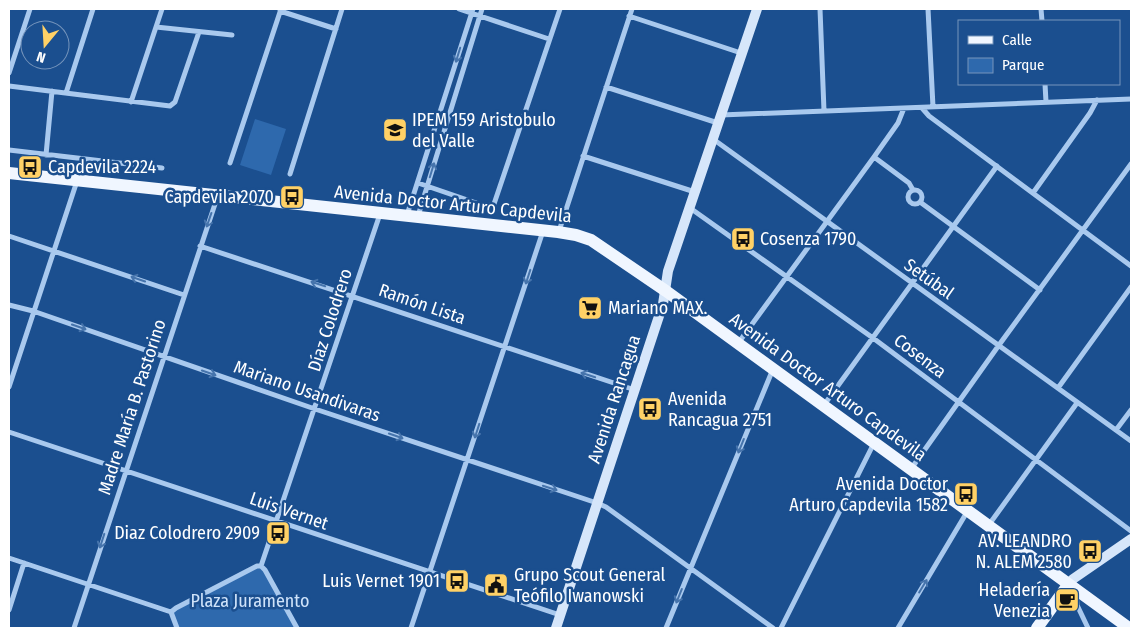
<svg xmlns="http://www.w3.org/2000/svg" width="1140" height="637" viewBox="0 0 1140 637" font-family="'Fira Sans Condensed',sans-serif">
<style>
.green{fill:#2e69ad}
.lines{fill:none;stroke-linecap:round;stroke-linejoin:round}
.street{stroke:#a9c9ee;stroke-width:5}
.secondary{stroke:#d6e6fa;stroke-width:10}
.primary{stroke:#f0f6ff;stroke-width:12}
.oneway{stroke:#4674ac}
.labels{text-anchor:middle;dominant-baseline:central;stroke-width:5;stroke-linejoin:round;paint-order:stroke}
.poi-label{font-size:18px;fill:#fff;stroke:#1b4f8f;text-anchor:start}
.street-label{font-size:18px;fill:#fff;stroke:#1b4f8f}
.park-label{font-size:18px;fill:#cfe3fa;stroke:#1b4f8f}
</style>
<rect width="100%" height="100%" fill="#1b4f8f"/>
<path class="green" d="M255 119 286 129 271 175 240 165Z
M261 566 297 628H179L171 612Z"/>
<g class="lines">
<path class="street" d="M459 9 549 39
M820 9 824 111
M928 9 933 107
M1041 9 1042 21
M280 11 336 29
M629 16 741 53
M156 27 232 35
M9 73 30 9
M1045 84 1046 102
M9 86 170 106 175 102 199 32
M606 87 718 123
M66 93 93 9
M131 102 162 9
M922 108 929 116 1131 266
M721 115 1131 99
M713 139 1131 441
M9 150 162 168
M46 155 52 91
M583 156 695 192
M874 157 909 183 913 190
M230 163 281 9
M290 174 342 9
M418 183 485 206 494 204 560 9
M908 197a7 7 0 1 1 14 0a7 7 0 1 1-14 0Z
M1033 193 1090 113 1097 100
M920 202 1040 290
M690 208 873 338 1131 531
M407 215 473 9
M418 216 482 9
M559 231 632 9
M9 236 184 295
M200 246 635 390
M9 305 33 311 315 409 597 503 606 507 773 628
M739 342 874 157 898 123 904 108
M9 387 77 181
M1058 388 1131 287
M824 405 997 166
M1116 430 1131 410
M9 432 560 615
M911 469 999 345 1131 164
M988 526 1077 403
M9 558 171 612
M261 566 380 214
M261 566 265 570 297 628
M1076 592 1077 605 1088 628
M9 610 24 563
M171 612 176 608 257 566H261
M171 612 177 628
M74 628 218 195
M411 628 543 231
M666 628 773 369
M781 628 874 443
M898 628 967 512"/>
<path class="secondary" d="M1068 585 1073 579 1131 539
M556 628 663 304 668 271 757 9"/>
<path class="primary" d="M9 173 558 232 576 235 591 240 666 291 1129 628
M1037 628 1068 585"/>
</g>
<defs><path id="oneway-shaft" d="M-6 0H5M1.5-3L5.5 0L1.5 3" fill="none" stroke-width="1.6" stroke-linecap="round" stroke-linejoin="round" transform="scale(1.25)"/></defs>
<g class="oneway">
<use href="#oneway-shaft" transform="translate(458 55) rotate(107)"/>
<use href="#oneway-shaft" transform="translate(432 170) rotate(-73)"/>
<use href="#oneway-shaft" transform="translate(209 220) rotate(109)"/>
<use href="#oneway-shaft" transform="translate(528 277) rotate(108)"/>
<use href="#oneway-shaft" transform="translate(138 279) rotate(-161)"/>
<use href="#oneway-shaft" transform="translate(318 284) rotate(-162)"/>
<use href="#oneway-shaft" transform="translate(79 327) rotate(19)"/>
<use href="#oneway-shaft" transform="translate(209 373) rotate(19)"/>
<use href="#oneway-shaft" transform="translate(588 375) rotate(-162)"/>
<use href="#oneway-shaft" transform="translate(477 431) rotate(108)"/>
<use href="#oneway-shaft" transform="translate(396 436) rotate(19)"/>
<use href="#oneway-shaft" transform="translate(741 446) rotate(112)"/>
<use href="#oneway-shaft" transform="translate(550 488) rotate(18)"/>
<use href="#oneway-shaft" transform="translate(102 541) rotate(108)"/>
<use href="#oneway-shaft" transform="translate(923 586) rotate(-59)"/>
<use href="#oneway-shaft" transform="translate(679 596) rotate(112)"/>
</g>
<defs>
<symbol id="school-square" viewBox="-11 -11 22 22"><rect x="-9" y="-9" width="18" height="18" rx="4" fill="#ffd166" stroke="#1b4f8f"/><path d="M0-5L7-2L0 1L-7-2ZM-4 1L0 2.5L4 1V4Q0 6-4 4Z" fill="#111"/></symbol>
<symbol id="bus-square" viewBox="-11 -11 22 22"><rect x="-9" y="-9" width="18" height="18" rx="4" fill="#ffd166" stroke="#1b4f8f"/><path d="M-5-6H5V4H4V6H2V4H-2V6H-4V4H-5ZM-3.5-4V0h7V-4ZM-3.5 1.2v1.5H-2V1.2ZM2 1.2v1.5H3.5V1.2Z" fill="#111"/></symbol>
<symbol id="supermarket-square" viewBox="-11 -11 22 22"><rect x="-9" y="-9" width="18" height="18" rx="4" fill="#ffd166" stroke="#1b4f8f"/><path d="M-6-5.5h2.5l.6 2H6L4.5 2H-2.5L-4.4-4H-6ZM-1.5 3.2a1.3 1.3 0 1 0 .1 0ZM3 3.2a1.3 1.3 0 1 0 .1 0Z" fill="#111"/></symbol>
<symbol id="civic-square" viewBox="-11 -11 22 22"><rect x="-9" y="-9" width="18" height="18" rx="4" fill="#ffd166" stroke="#1b4f8f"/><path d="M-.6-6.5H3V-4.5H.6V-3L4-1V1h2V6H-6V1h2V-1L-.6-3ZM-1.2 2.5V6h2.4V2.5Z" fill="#111"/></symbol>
<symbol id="cafe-square" viewBox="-11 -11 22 22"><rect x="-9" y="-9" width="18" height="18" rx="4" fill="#ffd166" stroke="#1b4f8f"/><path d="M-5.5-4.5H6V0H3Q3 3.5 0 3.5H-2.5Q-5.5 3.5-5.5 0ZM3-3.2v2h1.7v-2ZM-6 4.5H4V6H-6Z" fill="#111"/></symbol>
</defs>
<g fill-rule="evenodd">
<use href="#school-square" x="381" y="116" width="28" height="28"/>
<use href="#bus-square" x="16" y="153" width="28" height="28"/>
<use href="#bus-square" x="278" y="183" width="28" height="28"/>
<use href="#bus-square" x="729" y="225" width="28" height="28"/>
<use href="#supermarket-square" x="576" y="294" width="28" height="28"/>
<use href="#bus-square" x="636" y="395" width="28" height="28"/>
<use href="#bus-square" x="952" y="480" width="28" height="28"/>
<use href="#bus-square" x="264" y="519" width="28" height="28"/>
<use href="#bus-square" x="1076" y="537" width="28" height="28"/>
<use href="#bus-square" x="443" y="567" width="28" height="28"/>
<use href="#civic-square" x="482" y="571" width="28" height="28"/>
<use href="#cafe-square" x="1053" y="586" width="28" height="28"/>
</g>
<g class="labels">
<g class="poi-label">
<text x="412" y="120">IPEM 159 Aristobulo<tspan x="412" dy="21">del Valle</tspan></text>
<text x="48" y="167">Capdevila 2224</text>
<text x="274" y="197" text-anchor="end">Capdevila 2070</text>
<text x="760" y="239">Cosenza 1790</text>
<text x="608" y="308">Mariano MAX.</text>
<text x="668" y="399">Avenida<tspan x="668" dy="21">Rancagua 2751</tspan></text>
<text x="948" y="484" text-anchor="end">Avenida Doctor<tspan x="948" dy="21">Arturo Capdevila 1582</tspan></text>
<text x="260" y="533" text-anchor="end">Diaz Colodrero 2909</text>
<text x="1072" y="541" text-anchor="end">AV. LEANDRO<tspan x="1072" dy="21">N. ALEM 2580</tspan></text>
<text x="514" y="575">Grupo Scout General<tspan x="514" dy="21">Teófilo Iwanowski</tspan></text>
<text x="440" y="581" text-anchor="end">Luis Vernet 1901</text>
<text x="1050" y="590" text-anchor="end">Heladería<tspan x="1050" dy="21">Venezia</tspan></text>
</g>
<g class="street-label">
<text transform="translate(453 204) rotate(6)">Avenida Doctor Arturo Capdevila</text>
<text transform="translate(929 279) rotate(35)">Setúbal</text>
<text transform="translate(422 304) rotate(19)">Ramón Lista</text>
<text transform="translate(330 320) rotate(-72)">Díaz Colodrero</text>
<text transform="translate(920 356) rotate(37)">Cosenza</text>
<text transform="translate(828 387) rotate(36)">Avenida Doctor Arturo Capdevila</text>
<text transform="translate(307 391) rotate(19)">Mariano Usandivaras</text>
<text transform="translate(614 399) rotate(-72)">Avenida Rancagua</text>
<text transform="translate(132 407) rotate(-72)">Madre María B. Pastorino</text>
<text transform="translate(289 511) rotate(19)">Luis Vernet</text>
</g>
<g class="park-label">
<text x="250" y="601">Plaza Juramento</text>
</g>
</g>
<rect width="1140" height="637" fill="none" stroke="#ffffff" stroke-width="20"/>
<rect x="958" y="20" width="162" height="65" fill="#1b4f8f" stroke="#7695bc"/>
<rect x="968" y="36" width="25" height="8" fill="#f0f6ff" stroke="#7695bc"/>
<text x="1002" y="45" font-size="15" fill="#ffffff">Calle</text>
<rect x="968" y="58" width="25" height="15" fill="#2e69ad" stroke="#7695bc"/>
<text x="1002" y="70" font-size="15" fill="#ffffff">Parque</text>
<g transform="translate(45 45) rotate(198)"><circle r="24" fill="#1b4f8f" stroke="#7695bc"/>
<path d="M0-4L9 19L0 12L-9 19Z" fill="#ffd166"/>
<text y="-8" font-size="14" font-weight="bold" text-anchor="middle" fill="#ffffff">N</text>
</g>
</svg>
